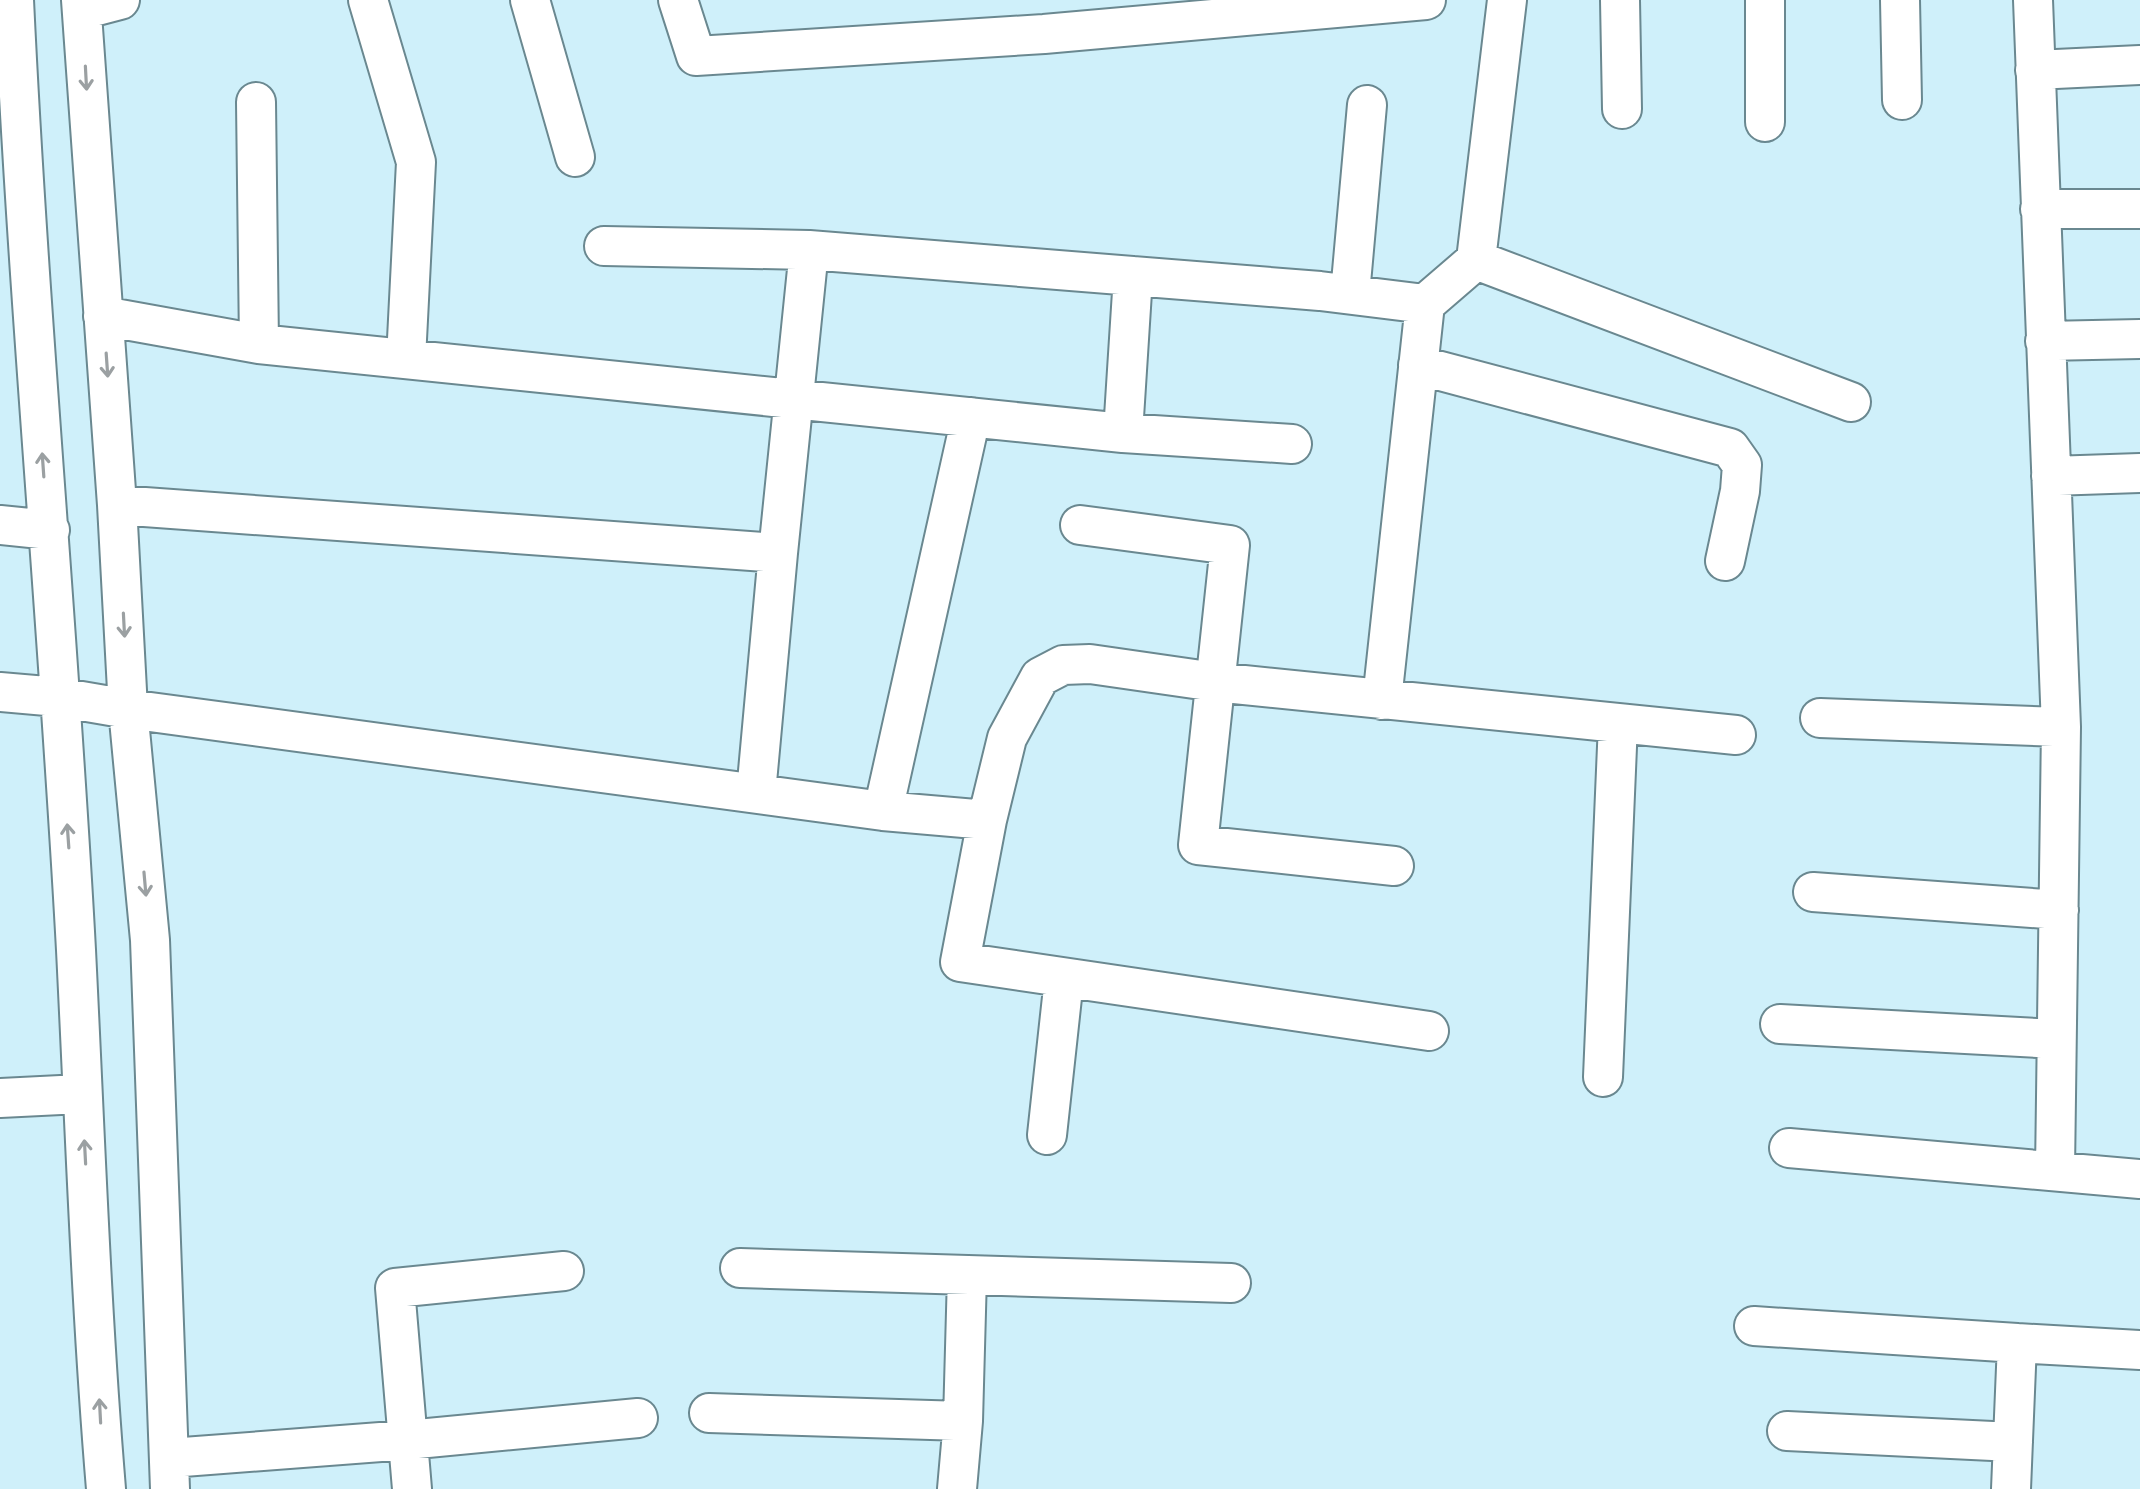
<svg xmlns="http://www.w3.org/2000/svg" width="2140" height="1489" viewBox="0 0 2140 1489" font-family="Cabin,sans-serif">
<style>
.lines{fill:none;stroke-linecap:round;stroke-linejoin:round}
.minor-casing{stroke:#6a8890;stroke-width:42}
.minor{stroke:#fff;stroke-width:38}
.oneway{stroke:#9ba0a2}
</style>
<rect width="100%" height="100%" fill="#cff0fa"/>
<g class="lines">
<defs>
<path id="minor" d="M14 0C29 317 59 633 76 950 85 1130 91 1310 106 1489
M81 0 117 505 128 709 150 940 170 1489
M368 0 416 162 406 359
M530 0 575 157
M678 0 696 56 1044 34 1426 0
M1620 0 1622 109
M1900 0 1902 100
M2033 0 2061 727 2055 1171
M82 10 120 0
M2035 70 2140 65
M256 102 259 344
M1765 122V0
M2040 209H2140
M604 246 809 250
M1476 260 1851 402
M1350 294 1367 105
M103 316 259 344 1123 433 1292 444
M2045 341 2140 339
M1418 365 1730 448 1742 465 1740 491 1725 561
M1123 433 1133 276
M2051 476 2140 473
M117 505 778 553 809 250 1320 291 1425 304 1476 260 1507 0
M0 525 50 530
M1080 525 1230 545 1198 845 1394 866
M0 692 58 697 128 709 883 811 987 820
M1382 700 1425 304
M1820 718 2061 727
M756 793 778 553
M883 811 971 417
M1813 892 2059 910
M1780 1024 2056 1039
M1429 1031 960 962 987 820 1007 738 1040 677 1063 665 1090 664 1215 682 1736 735
M1603 1077 1618 723
M0 1098 81 1094
M1047 1135 1064 979
M1789 1148 2140 1179
M740 1268 1231 1283
M1754 1326 2017 1343
M709 1413 963 1421
M1787 1431 2013 1442
M170 1458 407 1440 638 1418
M412 1489 395 1288 564 1271
M957 1489 963 1421 967 1275
M2011 1489 2017 1343 2140 1350"/>
</defs>
<use href="#minor" class="minor-casing"/>
<use href="#minor" class="minor"/>
</g>
<defs><path id="oneway-shaft" d="M-6 0H5M1.5-3L5.5 0L1.5 3" fill="none" stroke-width="1.6" stroke-linecap="round" stroke-linejoin="round" transform="scale(2)"/></defs>
<g class="oneway">
<use href="#oneway-shaft" transform="translate(86 78) rotate(87)"/>
<use href="#oneway-shaft" transform="translate(107 365) rotate(86)"/>
<use href="#oneway-shaft" transform="translate(43 465) rotate(-94)"/>
<use href="#oneway-shaft" transform="translate(124 625) rotate(87)"/>
<use href="#oneway-shaft" transform="translate(68 836) rotate(-94)"/>
<use href="#oneway-shaft" transform="translate(145 884) rotate(85)"/>
<use href="#oneway-shaft" transform="translate(85 1152) rotate(-93)"/>
<use href="#oneway-shaft" transform="translate(100 1411) rotate(-93)"/>
</g>
</svg>
